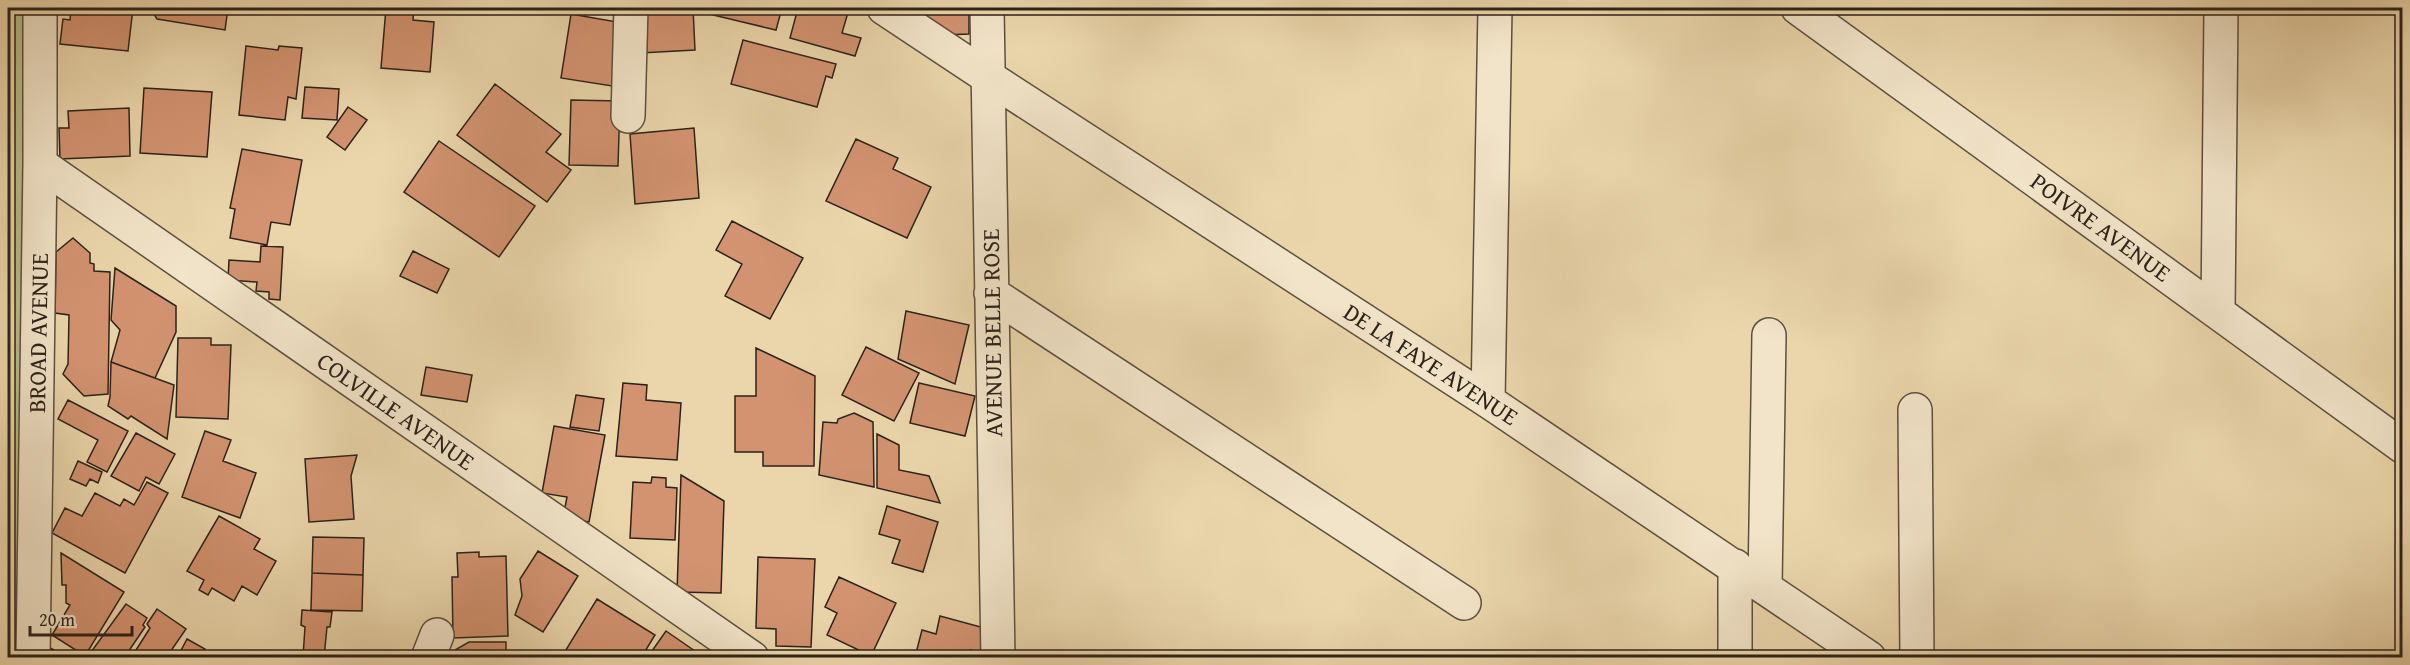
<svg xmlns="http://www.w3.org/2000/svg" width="2410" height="665" viewBox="0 0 2410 665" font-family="'Gentium Book Plus',serif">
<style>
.green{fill:#b6be8a;stroke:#717052;stroke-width:1.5}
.building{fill:#d39371;stroke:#2c221a;stroke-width:1.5}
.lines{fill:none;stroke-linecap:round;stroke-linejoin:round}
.street-casing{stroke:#5c4f3e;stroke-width:36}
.street{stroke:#f2e4c9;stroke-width:33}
.labels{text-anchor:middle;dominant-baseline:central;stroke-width:4.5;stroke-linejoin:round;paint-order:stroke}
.street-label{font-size:24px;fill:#2c221a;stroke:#f2e4c9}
</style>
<rect width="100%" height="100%" fill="#ebd6ac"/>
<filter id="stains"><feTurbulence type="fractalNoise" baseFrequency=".00333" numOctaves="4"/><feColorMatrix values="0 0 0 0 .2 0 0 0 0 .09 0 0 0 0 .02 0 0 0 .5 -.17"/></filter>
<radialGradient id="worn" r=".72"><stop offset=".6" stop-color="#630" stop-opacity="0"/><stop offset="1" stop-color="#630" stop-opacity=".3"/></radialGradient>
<path class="green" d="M8 8H30L20 658 8 657Z"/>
<path class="building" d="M71 8H133L128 51 60 44 63 19 70 20Z
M145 8H228L225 30 157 19 151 9Z
M386 8H414L413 20 434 22 430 72 381 68Z
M579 8H623V11L580 15Z
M638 8H693L695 50 640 53Z
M711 8H782L776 30 709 14Z
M798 8 810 10V8L849 9 842 33 861 38 855 56 790 38Z
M898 8H969V34L942 35Z
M571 14 623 23 612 86 561 78Z
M743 40 836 64 832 78 826 76 817 107 731 84Z
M246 46 278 50 279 46 302 48 296 99 288 97 285 120 239 115Z
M495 84 561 134 546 152 571 170 547 202 457 135Z
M305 87 339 89 337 120 302 118Z
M144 88 212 92 207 157 140 153Z
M571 100 620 101 618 166 569 165Z
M348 107 367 120 345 150 327 137Z
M129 108 130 156 60 159 59 128H69L68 111Z
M694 128 699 198 635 204 630 134Z
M856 139 898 158 893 169 931 187 907 238 826 201Z
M439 141 535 206 499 257 404 192Z
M242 149 302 160 290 225 271 222 267 245 230 238 235 209 230 208Z
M732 221 803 258 770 319 725 296 742 264 716 250Z
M73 238 90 253V263L94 264V271L110 272 108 394 84 396 63 374 68 364 69 315 55 313 56 252Z
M261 246 283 247 280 300 269 299V292L256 291 257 282 228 280 229 260 260 262Z
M413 251 449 269 437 293 400 276Z
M115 268 176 306V332L155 378 111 362 120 330 111 320Z
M906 311 969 325 955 384 898 359Z
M178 338H211V345H231L228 419 176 417Z
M866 347 919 373 894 421 842 395Z
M756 348 815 376 814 466H763V452H735V396H756Z
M111 362 174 385 167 439 131 416 128 419 108 406 110 397Z
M426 367 472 375 467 402 421 395Z
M623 383 647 385 646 400 681 403 677 460 616 456Z
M919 383 975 396 965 436 910 423Z
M576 395 604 399 599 431 570 427Z
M68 400 128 431 107 472 87 462 98 440 58 419Z
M854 413 873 422 874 487 819 475 823 422 837 423 838 419Z
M554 426 605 435 589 522 563 518 567 497 542 493Z
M205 431 231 440 223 461 256 473 240 518 182 497Z
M136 433 175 454 159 484 146 477 139 491 111 476Z
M877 434 899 445V470L929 476 940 503 877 488Z
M357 455 351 476 354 519 309 522 305 459Z
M78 461 102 472 98 483 90 479 86 486 70 479Z
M681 475 724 501 721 593 677 592Z
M652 477 666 478V487L677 488 675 540 630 538 633 482 651 483Z
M147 482 168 493 125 573 52 533 65 508 82 516 95 493 120 506 124 499 134 505Z
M887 506 938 522 923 572 892 563 900 540 879 534Z
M219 516 260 539 254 549 276 561 257 595 242 586 234 601 212 588 208 595 199 590 204 580 187 571Z
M313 537 364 538 363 575 312 573Z
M538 551 578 576 543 632 515 615 522 596 520 579Z
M479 552V557L506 556 508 636 453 638 452 577H458L457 553Z
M61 553 124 592 85 656 52 635 70 605 66 603V585H62Z
M758 557 815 559 811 647 776 646V629L756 628Z
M312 573 363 575 362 611 311 610Z
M839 577 896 603 871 656 827 635 837 613 825 607Z
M597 599 655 635 641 658H561Z
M126 604 147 618 143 625 145 627 124 658H100L91 652Z
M157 609 186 629 166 658H131L150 628 147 624Z
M302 610 332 612 330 627H327L324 658 303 657 305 627 301 625Z
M940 616 988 629 981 653 970 650 968 658H930L916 653 922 630 936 634Z
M666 631 705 658H647Z
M187 639 205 649 200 658H177Z
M38 641 68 658H38Z
M469 642H506V658H452L455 650Z"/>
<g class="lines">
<defs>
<path id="street" d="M884 8 988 77 1488 401 1869 658
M987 8 998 658
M1798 8 2402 446
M628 116 631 8
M40 164 752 658
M991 293 1464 603
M2218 312 2221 8
M1488 401 1495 8
M1915 410 1917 658
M1765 586 1769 335
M33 658 40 164V8
M428 658 437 635
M1735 658V566"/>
</defs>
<use href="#street" class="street-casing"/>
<use href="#street" class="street"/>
</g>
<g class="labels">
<g class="street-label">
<text transform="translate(2101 227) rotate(36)">POIVRE AVENUE</text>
<text transform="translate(38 333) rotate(-89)">BROAD AVENUE</text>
<text transform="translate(992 333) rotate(-91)">AVENUE BELLE ROSE</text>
<text transform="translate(1431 364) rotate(33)">DE LA FAYE AVENUE</text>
<text transform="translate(396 411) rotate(35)">COLVILLE AVENUE</text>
</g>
</g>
<rect width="2410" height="665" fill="none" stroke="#ebd6ac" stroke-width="30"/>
<rect x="9" y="9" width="2392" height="647" fill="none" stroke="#2c221a" stroke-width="3"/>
<rect x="15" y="15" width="2380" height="635" fill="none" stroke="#2c221a" stroke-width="1.5"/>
<path d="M30 626v9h102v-9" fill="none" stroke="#2c221a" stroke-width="3"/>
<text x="39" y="626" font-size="18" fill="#2c221a" stroke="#f2e4c9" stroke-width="4.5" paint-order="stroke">20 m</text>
<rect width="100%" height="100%" filter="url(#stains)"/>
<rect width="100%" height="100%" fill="url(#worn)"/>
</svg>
